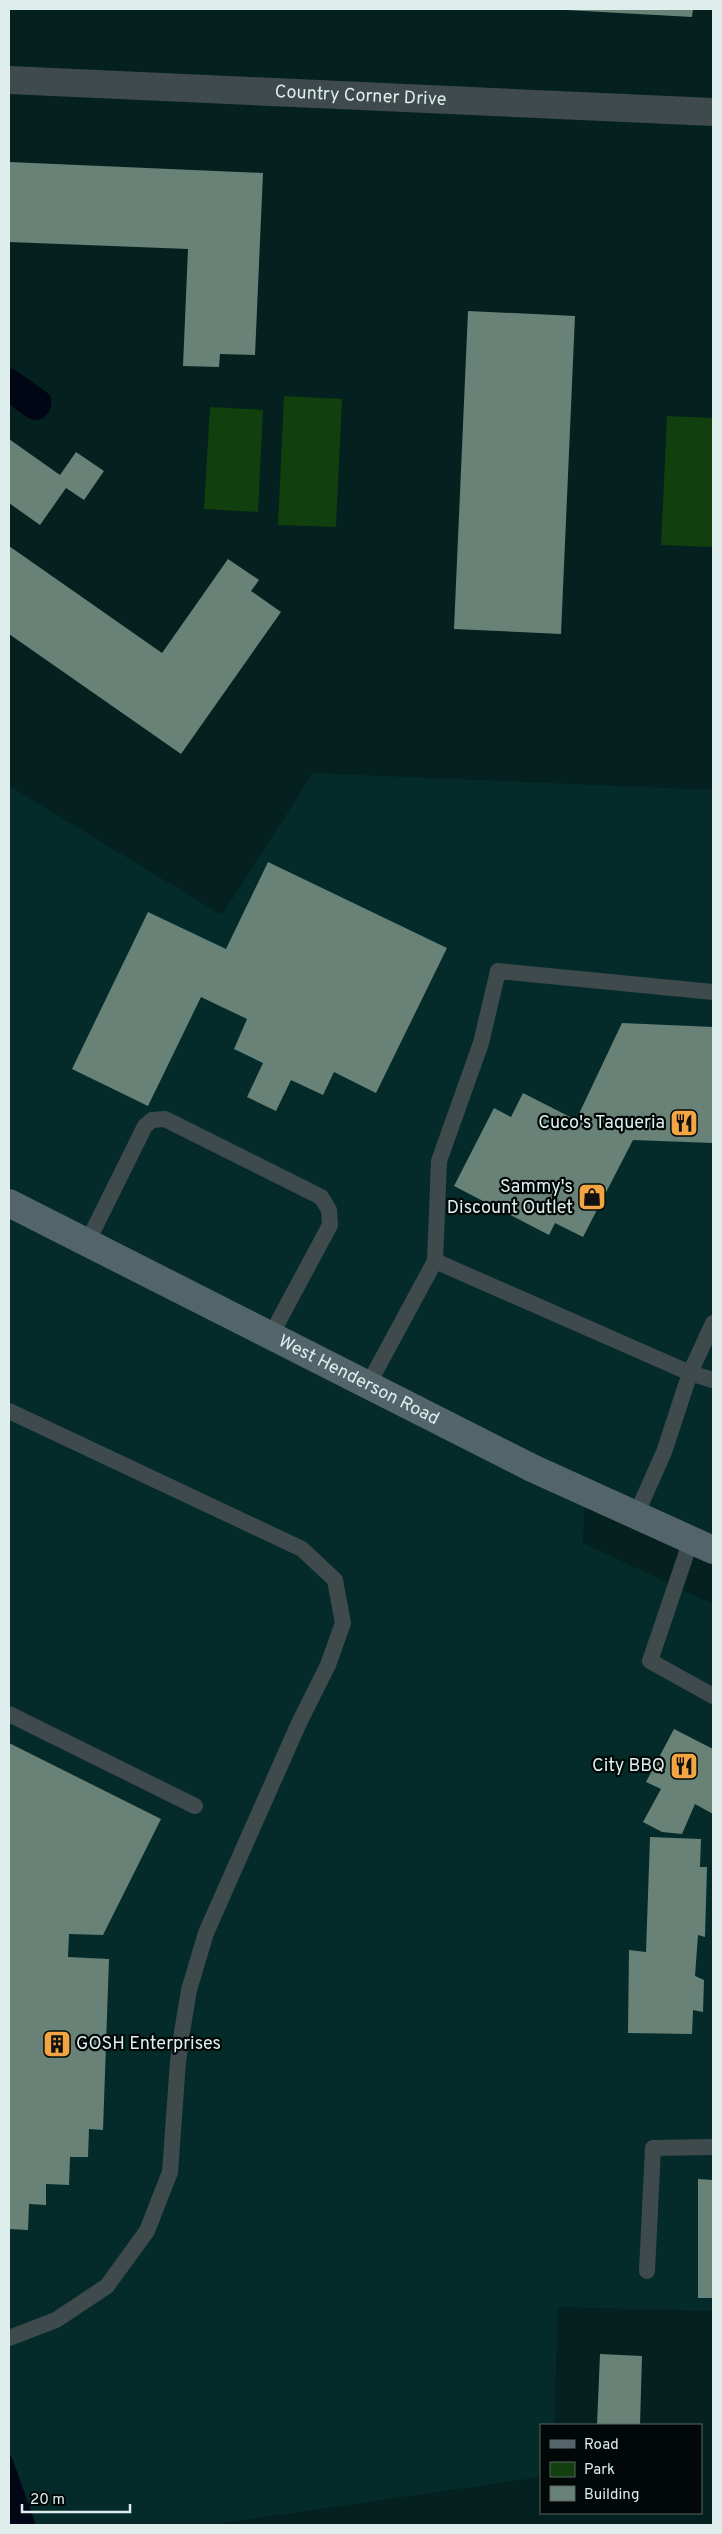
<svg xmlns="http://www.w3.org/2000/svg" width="722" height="2534" viewBox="0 0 722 2534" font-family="Overpass,sans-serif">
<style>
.built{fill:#042b2a}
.green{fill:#113f0e}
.water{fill:#000615}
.building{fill:#698277}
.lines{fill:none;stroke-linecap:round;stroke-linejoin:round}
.lane{stroke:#3f4a4d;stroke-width:16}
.street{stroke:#3f4a4d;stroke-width:28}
.secondary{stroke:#53656a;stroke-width:28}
.labels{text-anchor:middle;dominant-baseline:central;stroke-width:4.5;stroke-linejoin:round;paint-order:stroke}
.street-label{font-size:18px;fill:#deeeed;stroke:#010807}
.poi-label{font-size:18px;fill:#deeeed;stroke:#010807;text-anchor:end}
</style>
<rect width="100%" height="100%" fill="#04201f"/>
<path class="built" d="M313 773 713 790V1550L585 1493 583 1543 713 1604V2311L558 2307 554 2425H541V2477L209 2525H36L12 2458 9 2455V786L222 915Z"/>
<path class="green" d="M284 396 342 399 336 527 278 525Z
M210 407 263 410 258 512 204 509Z
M667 416 713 418V547L661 545Z"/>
<path class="water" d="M9 368 14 369 50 395C55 408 44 426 29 418 22 415 15 408 9 404Z
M9 2455 12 2458 36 2525H9Z"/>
<path class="building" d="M547 9H693L692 17Z
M9 162 263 173 255 355 220 354 219 367 183 366 188 249 9 242Z
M468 311 575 316 561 634 454 629Z
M9 439 60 475 76 452 104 471 84 500 66 488 40 525 9 503Z
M9 546 162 653 228 559 259 580 251 591 281 612 181 754 9 634Z
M268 862 447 948 376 1093 334 1072 323 1095 291 1080 276 1111 247 1097 263 1063 234 1049 247 1019 201 997 148 1106 72 1069 148 912 226 949Z
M622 1023 713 1027V1143L633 1140 583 1237 555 1223 549 1235 454 1186 494 1108 511 1117 523 1093 576 1120Z
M674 1729 713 1749V1814L695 1804 682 1834 662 1832 643 1822 661 1789 646 1782Z
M9 1743 161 1819 103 1935 69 1934 68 1957 109 1959 103 2130 89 2129 88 2157H70L69 2185 46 2184V2205L29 2204 28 2230 9 2229Z
M650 1837 701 1839 700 1867H707L705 1937 698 1935 695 1976 704 1980 703 2012 693 2010 692 2034 628 2033 629 1950 646 1952Z
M698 2179 713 2180V2298H698Z
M600 2354 642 2356 640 2425H597Z"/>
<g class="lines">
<path class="lane" d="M87 1243 145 1126 152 1120 165 1119 321 1197 329 1210 330 1225 270 1337
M435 1261 690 1373 713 1380
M368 1385 435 1261 439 1161 481 1043 498 971 713 992
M9 1411 302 1549 335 1580 343 1623 328 1665 299 1723 206 1933 189 1990 182 2032 178 2062 170 2172 147 2231 107 2286 56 2320 9 2338
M636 1515 664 1452 690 1373 713 1323
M691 1540 650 1661 713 1696
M9 1714 195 1806
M647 2271 653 2148 713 2147"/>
<path class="street" id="s1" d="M9 80 713 112"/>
<path class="secondary" id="s2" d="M9 1203 532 1468 713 1550"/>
</g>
<defs>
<symbol id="restaurant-square" viewBox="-11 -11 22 22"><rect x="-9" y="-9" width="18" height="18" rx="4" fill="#f3a443" stroke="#010807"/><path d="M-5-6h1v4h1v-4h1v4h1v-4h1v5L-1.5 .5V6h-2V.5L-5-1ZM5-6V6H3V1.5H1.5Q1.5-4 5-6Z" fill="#111"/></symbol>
<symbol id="shop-square" viewBox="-11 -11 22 22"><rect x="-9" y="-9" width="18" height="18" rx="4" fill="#f3a443" stroke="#010807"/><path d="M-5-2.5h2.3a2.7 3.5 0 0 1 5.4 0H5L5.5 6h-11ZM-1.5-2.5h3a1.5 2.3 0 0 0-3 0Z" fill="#111"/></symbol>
<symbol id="building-square" viewBox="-11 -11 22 22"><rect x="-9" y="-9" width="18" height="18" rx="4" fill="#f3a443" stroke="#010807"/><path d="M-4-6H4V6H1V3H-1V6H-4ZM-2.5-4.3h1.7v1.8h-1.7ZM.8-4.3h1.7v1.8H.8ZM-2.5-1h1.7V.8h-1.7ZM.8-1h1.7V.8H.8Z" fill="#111"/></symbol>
</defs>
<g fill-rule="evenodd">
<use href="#restaurant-square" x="668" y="1107" width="32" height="32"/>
<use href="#shop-square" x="576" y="1181" width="32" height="32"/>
<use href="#restaurant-square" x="668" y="1750" width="32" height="32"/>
<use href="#building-square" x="41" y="2028" width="32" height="32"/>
</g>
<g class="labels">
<g class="street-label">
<text stroke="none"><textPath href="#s1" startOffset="352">Country Corner Drive</textPath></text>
<text stroke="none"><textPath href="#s2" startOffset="392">West Henderson Road</textPath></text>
</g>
<g class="poi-label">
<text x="665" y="1123">Cuco's Taqueria</text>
<text x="573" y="1187">Sammy's<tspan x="573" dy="21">Discount Outlet</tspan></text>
<text x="665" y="1766">City BBQ</text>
<text x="76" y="2044" text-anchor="start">GOSH Enterprises</text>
</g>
</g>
<rect width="722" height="2534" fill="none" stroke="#deeeed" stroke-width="20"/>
<rect x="540" y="2424" width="162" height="90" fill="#010807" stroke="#596463"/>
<rect x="550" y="2440" width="25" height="8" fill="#53656a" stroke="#596463"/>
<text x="584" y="2449" font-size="15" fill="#deeeed">Road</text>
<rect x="550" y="2462" width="25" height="15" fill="#113f0e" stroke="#596463"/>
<text x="584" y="2474" font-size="15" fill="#deeeed">Park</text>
<rect x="550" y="2486" width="25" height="15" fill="#698277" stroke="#596463"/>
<text x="584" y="2499" font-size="15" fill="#deeeed">Building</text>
<path d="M22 2504v8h108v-8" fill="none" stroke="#deeeed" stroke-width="2.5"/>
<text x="30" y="2504" font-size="15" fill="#deeeed" stroke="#010807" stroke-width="4" paint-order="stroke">20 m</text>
</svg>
